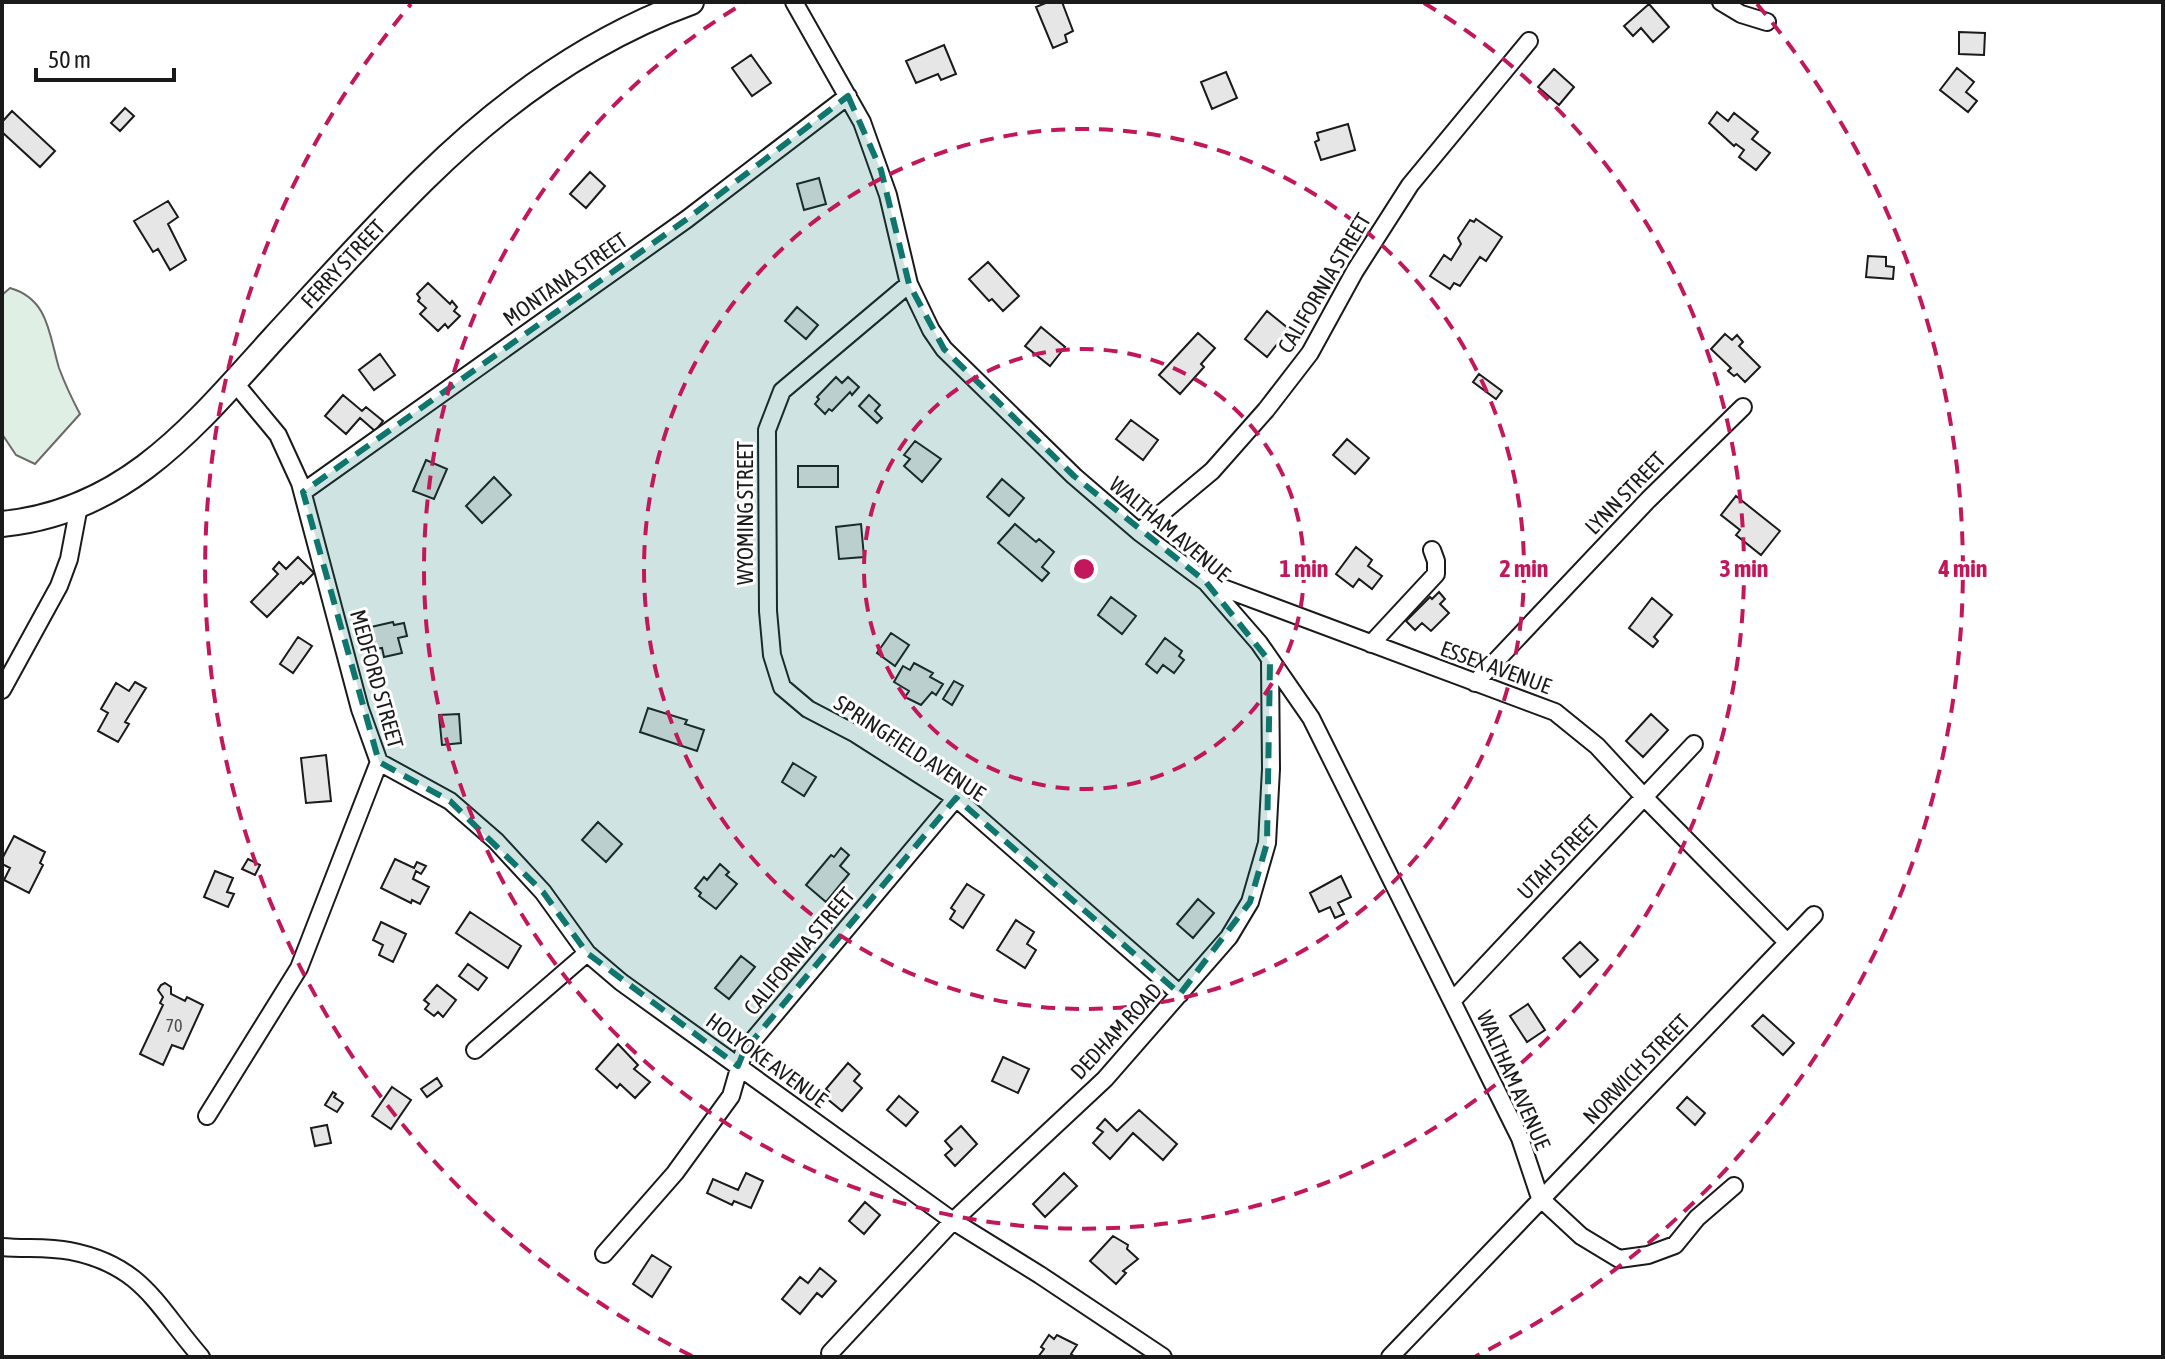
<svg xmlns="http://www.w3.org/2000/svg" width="2165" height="1359" viewBox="0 0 2165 1359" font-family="'Asap Condensed',sans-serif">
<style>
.green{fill:#e0efe3;stroke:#6a6a6a;stroke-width:2}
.building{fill:#e6e6e6;stroke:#1a1a1a;stroke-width:2}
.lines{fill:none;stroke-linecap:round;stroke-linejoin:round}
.minor-casing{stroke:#1a1a1a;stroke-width:20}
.secondary-casing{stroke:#1a1a1a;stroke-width:28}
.minor{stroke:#fff;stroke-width:16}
.secondary{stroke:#fff;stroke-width:24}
.marked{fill:#0f766e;fill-opacity:0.2;stroke:#0f766e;stroke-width:6;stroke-dasharray:16 10;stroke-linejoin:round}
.ring{fill:none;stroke:#c2185b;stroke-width:4;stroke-dasharray:14 10}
.labels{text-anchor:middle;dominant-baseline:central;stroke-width:6;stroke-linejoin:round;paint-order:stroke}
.number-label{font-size:18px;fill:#4d4d4d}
.street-label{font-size:22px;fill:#1a1a1a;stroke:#fff}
.centre{fill:#c2185b;stroke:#fff;stroke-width:4}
.ring-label{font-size:24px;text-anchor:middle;font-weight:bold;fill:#c2185b;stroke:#fff;stroke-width:6;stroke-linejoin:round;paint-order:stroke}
</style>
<rect width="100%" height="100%" fill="#fff"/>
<path class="green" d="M10 288C49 299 49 335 59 368 65 384 72 399 80 414L35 464 16 455 2 434V295Z"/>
<path class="building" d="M1048 2H1062L1073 31 1065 35 1067 42 1053 48 1036 7Z
M1649 4 1669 27 1653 42 1641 28 1633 36 1624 26Z
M1959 32 1985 33 1984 55 1959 54Z
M944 45 956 74 941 80 938 74 916 83 906 61Z
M751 55 771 83 752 96 732 68Z
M1957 68 1974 82 1966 92 1977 101 1968 112 1940 90Z
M1554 69 1574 87 1559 105 1538 87Z
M1226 72 1237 98 1212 109 1201 82Z
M125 108 134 116 120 131 111 123Z
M12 111 55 151 40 167 2 132V122Z
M1717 112 1728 121 1734 113 1758 132 1752 139 1770 153 1756 170 1739 157 1744 150 1736 144 1734 146 1709 123Z
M1348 124 1355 150 1321 160 1315 142 1319 140 1317 133Z
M590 172 605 186 586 208 570 194Z
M819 178 826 204 804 210 797 184Z
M168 201 178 217 168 224 186 260 170 270 158 249 153 252 134 221Z
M1476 219 1502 237 1486 261 1480 257 1460 286 1454 283 1450 289 1430 276 1444 255 1451 260 1461 244 1458 238 1470 220 1474 222Z
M1868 256 1886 257V266L1894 267 1893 279 1866 277Z
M988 262 1019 296 1003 311 992 299 989 301 969 279Z
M428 283 450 304 452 301 457 307 454 311 460 316 448 328 445 324 438 331 420 314 426 308 418 301 420 298 417 294Z
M797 307 818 325 806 339 785 321Z
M1267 311 1289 329 1267 357 1245 339Z
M1041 327 1065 347 1050 366 1025 346Z
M1198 333 1215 348 1201 364 1204 367 1180 394 1159 375Z
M1725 334 1732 340 1737 335 1743 342 1739 346 1760 367 1745 382 1737 374 1734 376 1728 371 1731 368 1711 349Z
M380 354 395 375 374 390 359 370Z
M1479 374 1502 391 1496 399 1473 382Z
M836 377 842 383 848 377 859 387 852 395 850 392 832 411 829 409 825 414 815 404 819 399 817 397Z
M343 395 362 411 366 407 383 421 375 431 360 418 346 434 325 416Z
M869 395 880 405 875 411 882 418 877 423 859 406Z
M1131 420 1158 440 1143 460 1116 439Z
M1347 439 1369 458 1355 474 1333 455Z
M915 441 941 459 922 482 904 466 910 459 904 455Z
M426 460 447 469 434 499 413 491Z
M798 466H838V487H798Z
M494 477 511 495 482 523 466 506Z
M1002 479 1024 498 1009 516 987 497Z
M1736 496 1780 531 1761 555 1736 535 1740 530 1721 515Z
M861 524 864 557 839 559 836 527Z
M1015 524 1036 542 1039 539 1054 552 1042 567 1049 573 1042 581 998 543Z
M1356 547 1372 560 1368 566 1382 576 1372 589 1359 579 1353 587 1336 574Z
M298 557 314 573 303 584 301 582 267 617 251 602 278 574 273 569 279 562 286 569Z
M1439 592 1445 599 1440 604 1449 613 1431 631 1422 623 1415 630 1406 621 1430 597 1432 599Z
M1111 597 1136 616 1122 634 1098 615Z
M1652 598 1672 615 1654 637 1658 641 1653 647 1629 628Z
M393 622 394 625 404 623 407 636 398 638 402 653 384 657 382 648 376 649 371 627Z
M891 633 909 645 895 666 877 653Z
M298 637 312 646 293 673 280 664Z
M1165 638 1182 651 1179 656 1184 660 1174 673 1163 665 1157 673 1146 664Z
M914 663 933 673 930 677 943 684 936 695 932 692 921 705 905 697 909 691 894 682 903 666 910 670Z
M954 681 963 686 952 705 943 699Z
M135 682 146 688 125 722 129 724 118 742 98 731 108 713 101 709 116 683 129 691Z
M648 708 687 720 685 724 704 730 697 751 640 732Z
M459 714 461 743 442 745 439 715Z
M1651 714 1668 730 1643 757 1626 741Z
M326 755 331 801 306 803 301 758Z
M793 763 816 777 804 796 782 782Z
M598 822 622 844 606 862 582 840Z
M14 836 45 852 40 863 43 865 29 893 4 880 10 868 2 864V859Z
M841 848 849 855 840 866 849 874 826 902 806 885 831 855 834 857Z
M248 859 260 865 255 875 242 869Z
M395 859 414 868 417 862 426 866 421 874 416 871 413 879 429 887 420 904 412 900 411 903 381 888Z
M720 864 729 872 726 875 737 884 716 909 699 896 701 893 695 888 704 877 707 880Z
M215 871 233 878 227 892 234 894 228 907 204 897Z
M1341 876 1351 897 1338 903 1344 914 1335 918 1330 907 1319 912 1310 893Z
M967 884 984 895 963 928 950 919 955 911 951 908Z
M1198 899 1214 913 1193 938 1177 924Z
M470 912 521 946 508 968 456 933Z
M1016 920 1034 932 1027 944 1036 950 1025 968 997 950Z
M381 922 406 934 393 962 379 955 383 945 373 940Z
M1580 942 1598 960 1580 977 1563 958Z
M741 956 755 967 729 999 715 988Z
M468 964 487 978 478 990 459 976Z
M165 983 171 987V994L185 1001 187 997 203 1005 183 1049 172 1045 163 1065 140 1054 163 1005 160 1003 163 997 158 990 161 985Z
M437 985 456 1000 443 1017 438 1012 434 1016 425 1009 429 1004 424 1000Z
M1528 1004 1545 1030 1527 1042 1510 1016Z
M1763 1015 1794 1043 1783 1055 1752 1026Z
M618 1044 638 1065 634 1069 650 1082 635 1098 620 1084 617 1088 596 1069Z
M1003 1057 1029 1069 1018 1093 992 1081Z
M848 1063 860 1074 854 1081 862 1088 842 1111 825 1097 829 1092 826 1089Z
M437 1078 442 1086 427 1097 421 1089Z
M392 1087 411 1100 391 1129 372 1116Z
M333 1092 336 1094 334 1097 343 1103 337 1112 325 1105Z
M899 1096 918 1112 906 1126 887 1110Z
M1687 1097 1705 1113 1695 1125 1677 1108Z
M1139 1110 1177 1144 1163 1160 1133 1133 1110 1159 1093 1143 1103 1132 1097 1128 1105 1119 1117 1131Z
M327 1125 331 1143 315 1146 311 1128Z
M961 1126 977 1144 955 1166 945 1155 952 1149 945 1141Z
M746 1173 763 1181 751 1208 734 1201 732 1205 707 1193 713 1179 738 1190Z
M1064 1173 1077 1186 1045 1217 1033 1204Z
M865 1202 880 1215 864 1234 849 1221Z
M1113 1236 1128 1245 1127 1249 1138 1259 1123 1271 1126 1273 1116 1284 1090 1261Z
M652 1255 671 1267 652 1297 633 1284Z
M820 1268 836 1281 822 1297 817 1293 800 1314 782 1299 800 1277 808 1283Z
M1049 1335 1054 1339 1057 1335 1077 1345 1071 1354 1075 1357H1038L1044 1349 1041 1347Z"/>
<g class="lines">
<defs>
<path id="minor" d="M794 2 862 122 888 195 909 284 931 330 944 349 1074 476 1139 532 1206 582 1259 643 1311 718 1520 1138 1540 1198 1581 1236 1619 1259 1648 1255 1675 1245 1697 1218 1734 1186
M1721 2 1741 14 1767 22
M909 284 782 391 767 430 768 611 772 655 782 687 808 709 856 734 956 798 1180 994
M303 492 687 219 848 96
M1139 532 1212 471 1266 410 1310 353 1355 271 1410 185 1529 41
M1207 582 1555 712 1597 746 1645 798 1787 942
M1371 644 1436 574V561L1432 550
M1475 683 1648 500 1743 407
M2 690 59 586 69 559 79 506
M379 762 450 801 496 841 543 892 587 953 621 982 953 1221 1040 1275 1163 1357
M1453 1000 1694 744
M475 1050 587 953
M207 1116 299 968 379 762 360 709 300 483 278 435 234 382
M2 1247C25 1249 48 1247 70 1251 143 1265 157 1307 201 1357
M604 1254 675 1173 731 1096 744 1051 956 798
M830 1353 953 1221 1105 1079 1229 937 1250 902 1267 843 1271 769 1270 662
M1390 1357 1814 915"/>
<g id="secondary">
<path id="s1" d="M2 524C127 512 196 424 275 337 324 284 373 229 425 178 501 103 589 39 691 2"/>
</g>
</defs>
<use href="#minor" class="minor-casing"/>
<use href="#secondary" class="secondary-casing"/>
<use href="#minor" class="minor"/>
<use href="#secondary" class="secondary"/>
</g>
<path class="marked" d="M848 96 881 170 909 284 944 349 1074 476 1206 582 1270 662 1267 843 1250 902 1180 994 956 798 744 1051 738 1066 587 953 543 892 450 801 379 762 303 492 687 219Z"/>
<g class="ring">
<circle cx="1084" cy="569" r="220"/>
<circle cx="1084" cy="569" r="440"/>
<path d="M1424 3A660 660 0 1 1 744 3"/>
<path d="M692 1356A879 879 0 0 1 411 4M1757 4A879 879 0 0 1 1476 1356"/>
</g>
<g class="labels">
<g class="number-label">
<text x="174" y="1025">70</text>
</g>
<g class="street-label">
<text stroke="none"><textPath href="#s1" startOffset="440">FERRY STREET</textPath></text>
<text transform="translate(565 279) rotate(-35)">MONTANA STREET</text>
<text transform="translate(1324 283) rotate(-59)">CALIFORNIA STREET</text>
<text transform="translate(1625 493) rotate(-46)">LYNN STREET</text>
<text transform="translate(745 513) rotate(-90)">WYOMING STREET</text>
<text transform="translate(1170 529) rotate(40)">WALTHAM AVENUE</text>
<text transform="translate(1496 667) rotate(20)">ESSEX AVENUE</text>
<text transform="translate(377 679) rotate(74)">MEDFORD STREET</text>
<text transform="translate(910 748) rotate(33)">SPRINGFIELD AVENUE</text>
<text transform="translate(1558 857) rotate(-46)">UTAH STREET</text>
<text transform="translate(799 951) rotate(-50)">CALIFORNIA STREET</text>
<text transform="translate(1116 1031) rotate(-47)">DEDHAM ROAD</text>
<text transform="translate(767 1060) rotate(36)">HOLYOKE AVENUE</text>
<text transform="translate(1636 1069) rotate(-46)">NORWICH STREET</text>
<text transform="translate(1514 1080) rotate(66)">WALTHAM AVENUE</text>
</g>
</g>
<circle cx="1084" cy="569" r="12" class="centre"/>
<g class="ring-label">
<text x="1304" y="577">1 min</text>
<text x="1524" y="577">2 min</text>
<text x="1744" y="577">3 min</text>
<text x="1963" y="577">4 min</text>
</g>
<rect width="2165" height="1359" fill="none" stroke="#1a1a1a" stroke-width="8"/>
<path d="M36 68v12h138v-12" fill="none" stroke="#1a1a1a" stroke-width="4"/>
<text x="48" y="68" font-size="24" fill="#1a1a1a" stroke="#ffffff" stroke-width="6" paint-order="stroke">50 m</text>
</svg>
